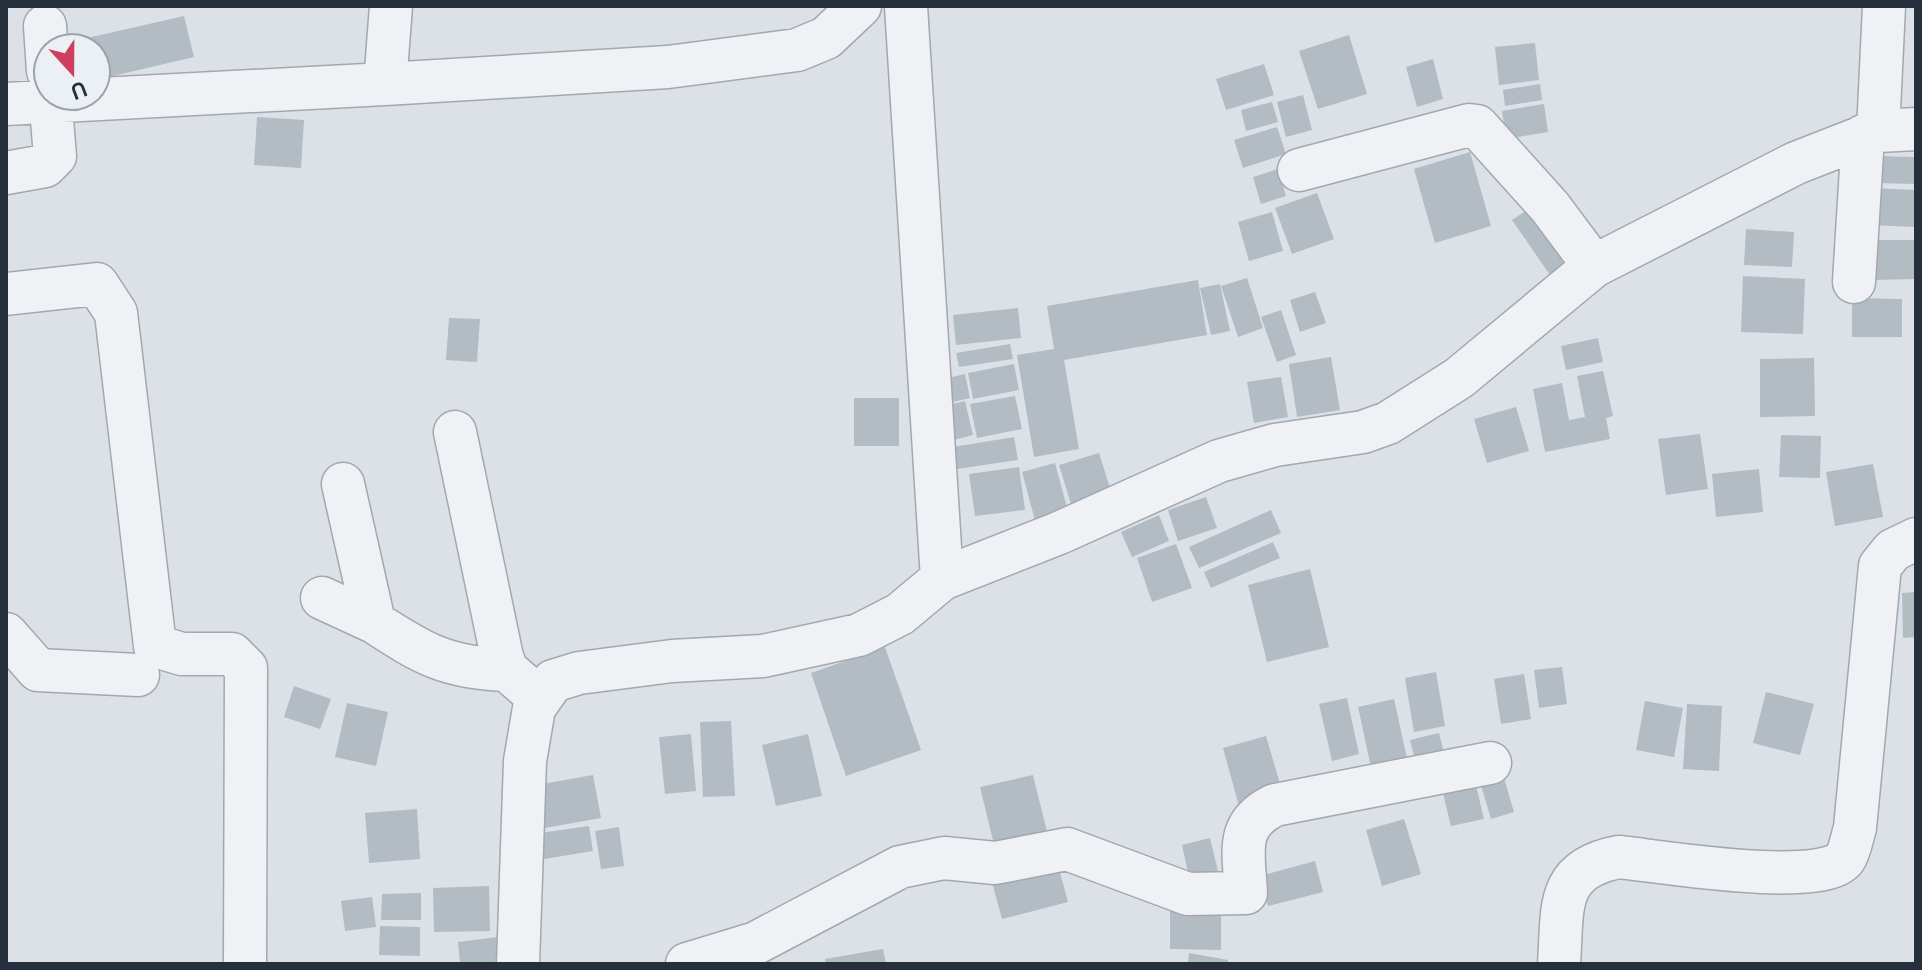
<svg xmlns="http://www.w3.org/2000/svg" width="1922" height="970" viewBox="0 0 1922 970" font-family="Overpass,sans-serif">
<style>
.building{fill:#b3bbc3}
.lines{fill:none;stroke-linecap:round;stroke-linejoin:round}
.minor-casing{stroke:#a2a8b1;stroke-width:45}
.minor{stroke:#eff1f5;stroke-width:42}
</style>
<rect width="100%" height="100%" fill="#dce1e7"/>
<path class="building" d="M184 16 194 57 96 80V48H85L83 39Z
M1349 35 1367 94 1318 109 1299 51Z
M1535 43 1539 80 1499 85 1495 47Z
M1433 59 1443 99 1417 107 1406 67Z
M1264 64 1274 95 1226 110 1216 79Z
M1540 84 1542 100 1505 106 1503 90Z
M1303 95 1312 130 1286 137 1277 102Z
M1272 102 1278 122 1246 131 1241 110Z
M1544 104 1548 132 1506 139 1502 111Z
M257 117 304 120 301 168 254 165Z
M1277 127 1286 154 1243 168 1234 140Z
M1470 152 1491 226 1435 243 1414 169Z
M1877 156 1916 157V184L1876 183Z
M1278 169 1286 196 1261 204 1253 177Z
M1871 188 1916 190V227L1869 225Z
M1317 193 1334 239 1292 254 1275 208Z
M1541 201 1578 256 1550 275 1512 220Z
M1272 212 1283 251 1249 261 1238 222Z
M1746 229 1794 232 1792 267 1744 265Z
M1873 240H1914V279L1874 280Z
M1743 276 1805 279 1803 334 1741 332Z
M1247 278 1263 328 1238 337 1221 286Z
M1198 280 1207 335 1064 360 1079 449 1034 457 1017 355 1054 349 1047 306Z
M1220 284 1230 331 1211 335 1200 288Z
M1315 292 1326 323 1300 332 1290 300Z
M1852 298 1902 299V337H1852Z
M1018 308 1021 338 956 345 953 315Z
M1281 310 1296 355 1277 362 1261 317Z
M449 318 480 319 477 362 446 360Z
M1598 338 1603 362 1566 370 1561 346Z
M1010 344 1013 359 959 367 956 353Z
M1331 357 1340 410 1297 417 1289 364Z
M1814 358 1815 416 1760 417V359Z
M1014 364 1019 390 973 399 968 373Z
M1603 371 1613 416 1606 418 1610 439 1545 452 1533 389 1562 383 1569 420 1585 417 1577 376Z
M965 374 970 398 948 403 943 379Z
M1281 377 1288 417 1254 423 1247 382Z
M1015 396 1022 429 977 438 970 404Z
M854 398H899V446H854Z
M965 401 973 435 950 441 941 407Z
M1516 407 1529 451 1487 463 1474 419Z
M1700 434 1708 489 1666 495 1658 439Z
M1781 435 1821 436 1820 478 1779 477Z
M1014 437 1018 460 957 469 953 447Z
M1099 453 1115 504 1075 517 1059 465Z
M1055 463 1069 515 1036 524 1022 472Z
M1873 464 1883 517 1835 526 1826 472Z
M1019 467 1025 510 975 516 969 474Z
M1759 469 1763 512 1716 517 1712 474Z
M1206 497 1217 528 1178 541 1168 510Z
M1271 510 1281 533 1199 568 1189 547Z
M1159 515 1169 541 1132 557 1121 532Z
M1273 542 1280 558 1211 588 1204 572Z
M1176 544 1192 588 1152 602 1137 558Z
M1310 569 1329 647 1267 662 1248 585Z
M1916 592V637L1903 638 1902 593Z
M885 647 921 750 846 776 811 673Z
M1562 667 1567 704 1539 708 1534 670Z
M1436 672 1445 726 1414 732 1405 678Z
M1524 674 1531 719 1501 724 1494 679Z
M294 686 331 699 320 729 284 717Z
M1766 692 1814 704 1800 755 1753 743Z
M1347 698 1359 754 1332 761 1319 704Z
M1394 699 1408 763 1372 772 1358 707Z
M1645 701 1683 708 1674 757 1636 750Z
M347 703 388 712 376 766 335 757Z
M1687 704 1722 706 1719 771 1683 769Z
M731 721 735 796 703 797 700 722Z
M1439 733 1448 769 1419 776 1410 740Z
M691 734 696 791 665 794 659 737Z
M808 734 822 796 776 806 762 745Z
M1266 736 1283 794 1239 806 1223 748Z
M1501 768 1514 812 1491 819 1478 775Z
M1473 773 1484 819 1451 826 1440 781Z
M593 775 601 818 545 828 537 785Z
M1033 775 1051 848 998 861 980 787Z
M417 809 420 859 369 863 365 813Z
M1404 819 1421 874 1382 886 1366 830Z
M589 826 593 851 544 859 540 833Z
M619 827 624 866 601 869 595 831Z
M1210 838 1221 884 1192 891 1182 845Z
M1055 854 1068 902 1002 919 989 871Z
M1315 861 1323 892 1268 906 1260 876Z
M489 886 490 931 434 932 433 888Z
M421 893V920H381L382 894Z
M372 897 376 927 345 931 341 901Z
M1170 910H1221V950L1170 949Z
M380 926 420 927V956L379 955Z
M498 937 502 964H460L458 942Z
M883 949 886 964H826L825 959Z
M1189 953 1228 960V964H1188Z"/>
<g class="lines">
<defs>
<path id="minor" d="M391 6 385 84 668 67 797 50 826 38 860 6
M906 6 942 579
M45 26 48 71
M6 104 385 84
M1878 131 1884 6
M1299 170 1469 125 1477 126 1550 207 1594 266
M6 173 45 166 55 156 50 96
M1854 282 1863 136
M6 294 97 284 116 313 155 646 182 654H232L246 668 245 964
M455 432 502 657 507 670 540 699
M343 484 374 622C423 654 447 668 507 670
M322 598 374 622
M6 634 38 670 138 675
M518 964 525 761 534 708 553 681 579 673 672 661 763 656 859 635 900 614 942 579 1059 533 1219 461 1275 445 1363 432 1388 423 1459 378 1594 266 1796 163 1878 131 1916 129
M687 964 756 943 900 867 944 858 995 863 1067 849 1188 894 1246 893C1244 853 1234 824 1275 805L1490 763
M1559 964C1563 909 1554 869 1619 857 1658 861 1825 889 1845 858 1850 851 1852 837 1855 828L1880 566 1893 550 1916 539"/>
</defs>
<use href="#minor" class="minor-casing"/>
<use href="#minor" class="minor"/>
</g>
<rect width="1922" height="970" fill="none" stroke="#26303d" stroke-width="16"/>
<g transform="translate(72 72) rotate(159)"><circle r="38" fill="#ebf0f4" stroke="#9ca3ab" stroke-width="2"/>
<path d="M0-6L14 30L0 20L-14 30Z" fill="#cf3d60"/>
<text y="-12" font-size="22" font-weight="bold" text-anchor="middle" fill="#26303d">U</text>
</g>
</svg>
